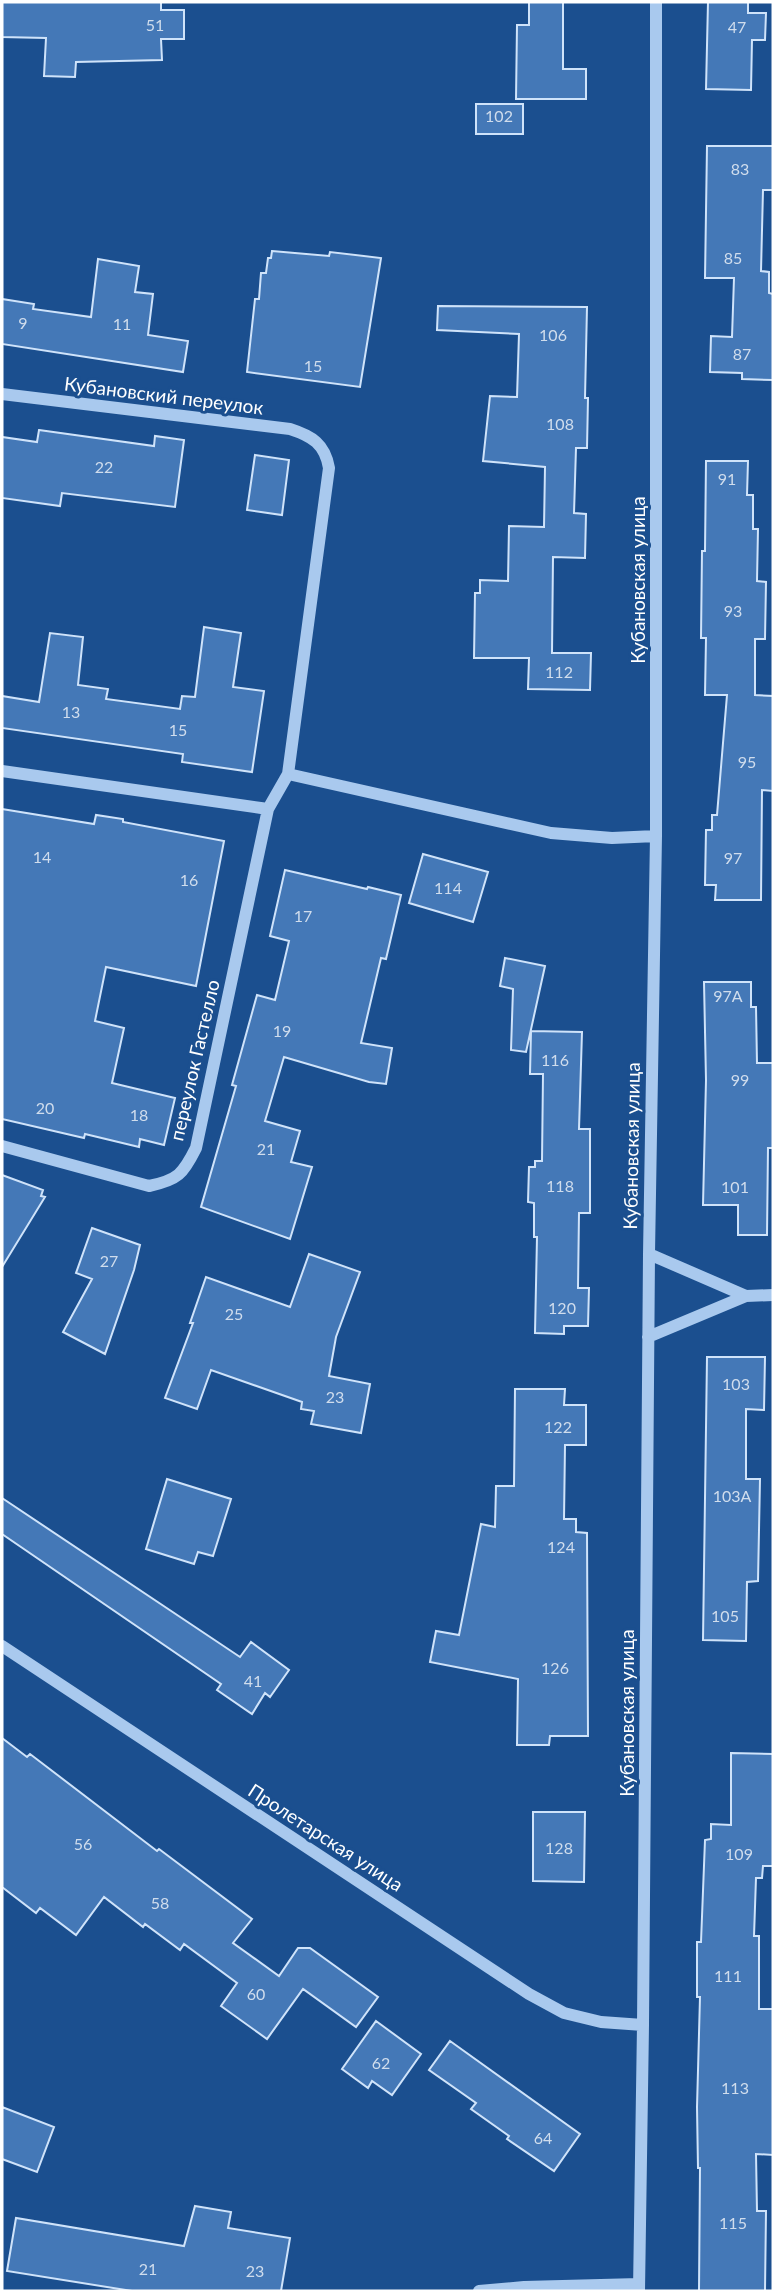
<svg xmlns="http://www.w3.org/2000/svg" width="775" height="2293" viewBox="0 0 775 2293" font-family="Lato,sans-serif">
<style>
.building{fill:#4478b7;stroke:#cfe3fa;stroke-width:2}
.lines{fill:none;stroke-linecap:round;stroke-linejoin:round}
.minor{stroke:#a9c9ee;stroke-width:12}
.labels{text-anchor:middle;dominant-baseline:central;stroke-width:6;stroke-linejoin:round;paint-order:stroke}
.number-label{font-size:16px;fill:#d0dded}
.street-label{font-size:19px;fill:#fff;stroke:#1b4f8f}
</style>
<rect width="100%" height="100%" fill="#1b4f8f"/>
<path class="building" d="M2 2H161V10H184V39H161L162 60 76 62 75 77 44 76 46 38 2 37Z
M529 2H563V69H586V99H516L517 25H529Z
M708 2H748V13H766L765 40H752L751 90 706 89Z
M476 104H523V134H476Z
M707 146H773V190H763L761 271 769 272V293L773 294V380L742 379V373L710 372 711 336 732 337 734 278H705Z
M272 251 329 256 330 252 381 258 360 387 247 372 255 299H259L261 273H266L268 258H271Z
M98 259 139 266 135 292 153 294 148 335 188 341 183 372 2 344V299L34 304 33 309 91 317Z
M438 306 587 307 585 398H588L587 448H576L574 513 586 514 585 558 553 557 552 653H591L590 690 528 689 529 658H474L475 593H480V580L508 581 509 526 544 527 545 467 483 461 490 396 517 397 519 334 437 330Z
M39 430 154 446 155 436 184 440 175 507 62 493 60 506 2 498V437L37 442Z
M255 455 289 460 282 515 247 510Z
M706 461H748L747 495H753V529H758L757 581 766 582 765 639H755V695L773 696V791L762 790 761 900H715L716 885H705L706 830H712V815H717L727 695H705L706 638H701L702 551H705Z
M204 627 241 633 233 687 264 691 252 772 182 762 183 754 2 728V696L39 702 50 633 83 637 78 685 108 689 106 699 180 709 182 696 195 697Z
M2 809 94 824 96 815 123 819V822L224 841 196 986 106 967 95 1021 124 1028 112 1083 175 1098 164 1145 140 1139 139 1147 85 1134 84 1138 2 1119Z
M423 854 488 872 473 922 409 903Z
M285 870 367 889 368 887 401 895 386 959 381 958 361 1043 392 1048 386 1084 369 1082 284 1057 265 1121 300 1131 291 1162 312 1167 290 1239 201 1207 236 1086 232 1085 257 995 275 1000 289 941 270 936Z
M505 958 545 966 526 1052 511 1050 513 989 500 986Z
M704 982H751V1007H756L757 1063H773V1148H768L767 1235H738V1205H703L706 1080Z
M531 1031 582 1032 579 1129H590V1213H579L578 1288H589L588 1326H564V1334L535 1333 537 1237H534V1203L528 1202 529 1167H535V1161H542L543 1074H530Z
M2 1175 43 1190 41 1196 45 1197 2 1267Z
M92 1228 140 1245 134 1270 105 1354 63 1332 92 1279 76 1273Z
M309 1254 360 1272 336 1337 329 1376 370 1384 361 1433 311 1424 314 1411 301 1409 302 1402 211 1370 197 1409 165 1398 193 1323H190L206 1277 290 1307Z
M707 1357H765L764 1410 746 1409V1479H760L758 1581 747 1582 746 1641 703 1640Z
M515 1389H565L564 1405H586V1445H565L564 1519H576V1532L587 1533 588 1736H550L549 1745H517L518 1679 430 1662 436 1631 459 1635 481 1524 495 1527 496 1486H514Z
M167 1479 231 1499 213 1556 198 1552 194 1564 146 1549Z
M2 1498 240 1657 251 1642 289 1670 270 1697 265 1693 252 1714 217 1690 221 1684 2 1534Z
M2 1738 27 1757 30 1754 157 1851 159 1849 252 1919 233 1943 279 1976 298 1948H310L378 1997 356 2027 303 1989 267 2039 221 2006 237 1983 184 1944 180 1950 145 1924 143 1927 104 1897 76 1935 40 1908 36 1913 2 1887Z
M731 1753 773 1754V1866H763L762 1878H756L754 1936H759V2009H773V2155L756 2154 757 2211H766L765 2291H699L700 2168H698L697 2107 700 1997H697V1942H701L705 1840 711 1839V1824L731 1825Z
M533 1812H585L584 1882 533 1881Z
M376 2021 421 2054 392 2095 372 2081 368 2088 342 2069Z
M450 2041 580 2134 554 2171 507 2139 509 2136 471 2109 476 2103 429 2070Z
M2 2107 54 2127 37 2172 2 2159Z
M195 2206 231 2212 228 2228 290 2238 281 2291H132L7 2271 16 2218 184 2246Z"/>
<g class="lines">
<path class="minor" d="M2 394 290 429C312 436 325 444 329 468L288 774 268 809 196 1148C183 1174 178 1180 149 1186L2 1146
M2 771 268 809
M288 774 551 833 612 838 656 836
M649 1254 746 1296 773 1295
M648 1337 746 1296
M2 1646 529 1994 564 2013 601 2022 643 2025
M479 2291 524 2287 639 2284
M639 2291 643 2025 649 1254 656 836V2"/>
</g>
<g class="labels">
<g class="number-label">
<text x="155" y="24">51</text>
<text x="737" y="26">47</text>
<text x="499" y="115">102</text>
<text x="740" y="168">83</text>
<text x="733" y="257">85</text>
<text x="23" y="322">9</text>
<text x="122" y="323">11</text>
<text x="553" y="334">106</text>
<text x="742" y="353">87</text>
<text x="313" y="365">15</text>
<text x="560" y="423">108</text>
<text x="104" y="466">22</text>
<text x="727" y="478">91</text>
<text x="733" y="610">93</text>
<text x="559" y="671">112</text>
<text x="71" y="711">13</text>
<text x="178" y="729">15</text>
<text x="747" y="761">95</text>
<text x="42" y="856">14</text>
<text x="733" y="857">97</text>
<text x="189" y="879">16</text>
<text x="448" y="887">114</text>
<text x="303" y="915">17</text>
<text x="728" y="995">97А</text>
<text x="282" y="1030">19</text>
<text x="555" y="1059">116</text>
<text x="740" y="1079">99</text>
<text x="45" y="1107">20</text>
<text x="139" y="1114">18</text>
<text x="266" y="1148">21</text>
<text x="560" y="1185">118</text>
<text x="735" y="1186">101</text>
<text x="109" y="1260">27</text>
<text x="562" y="1307">120</text>
<text x="234" y="1313">25</text>
<text x="736" y="1383">103</text>
<text x="335" y="1396">23</text>
<text x="558" y="1426">122</text>
<text x="732" y="1495">103А</text>
<text x="561" y="1546">124</text>
<text x="725" y="1615">105</text>
<text x="555" y="1667">126</text>
<text x="253" y="1680">41</text>
<text x="83" y="1843">56</text>
<text x="559" y="1847">128</text>
<text x="739" y="1853">109</text>
<text x="160" y="1902">58</text>
<text x="728" y="1975">111</text>
<text x="256" y="1993">60</text>
<text x="381" y="2062">62</text>
<text x="735" y="2087">113</text>
<text x="543" y="2137">64</text>
<text x="733" y="2222">115</text>
<text x="148" y="2268">21</text>
<text x="255" y="2270">23</text>
</g>
<g class="street-label">
<text transform="translate(164 395) rotate(7)">Кубановский переулок</text>
<text transform="translate(637 580) rotate(-90)">Кубановская улица</text>
<text transform="translate(194 1060) rotate(-77)">переулок Гастелло</text>
<text transform="translate(631 1146) rotate(-89)">Кубановская улица</text>
<text transform="translate(626 1713) rotate(-90)">Кубановская улица</text>
<text transform="translate(326 1837) rotate(33)">Пролетарская улица</text>
</g>
</g>
<rect width="775" height="2293" fill="none" stroke="#ffffff" stroke-width="7"/>
</svg>
